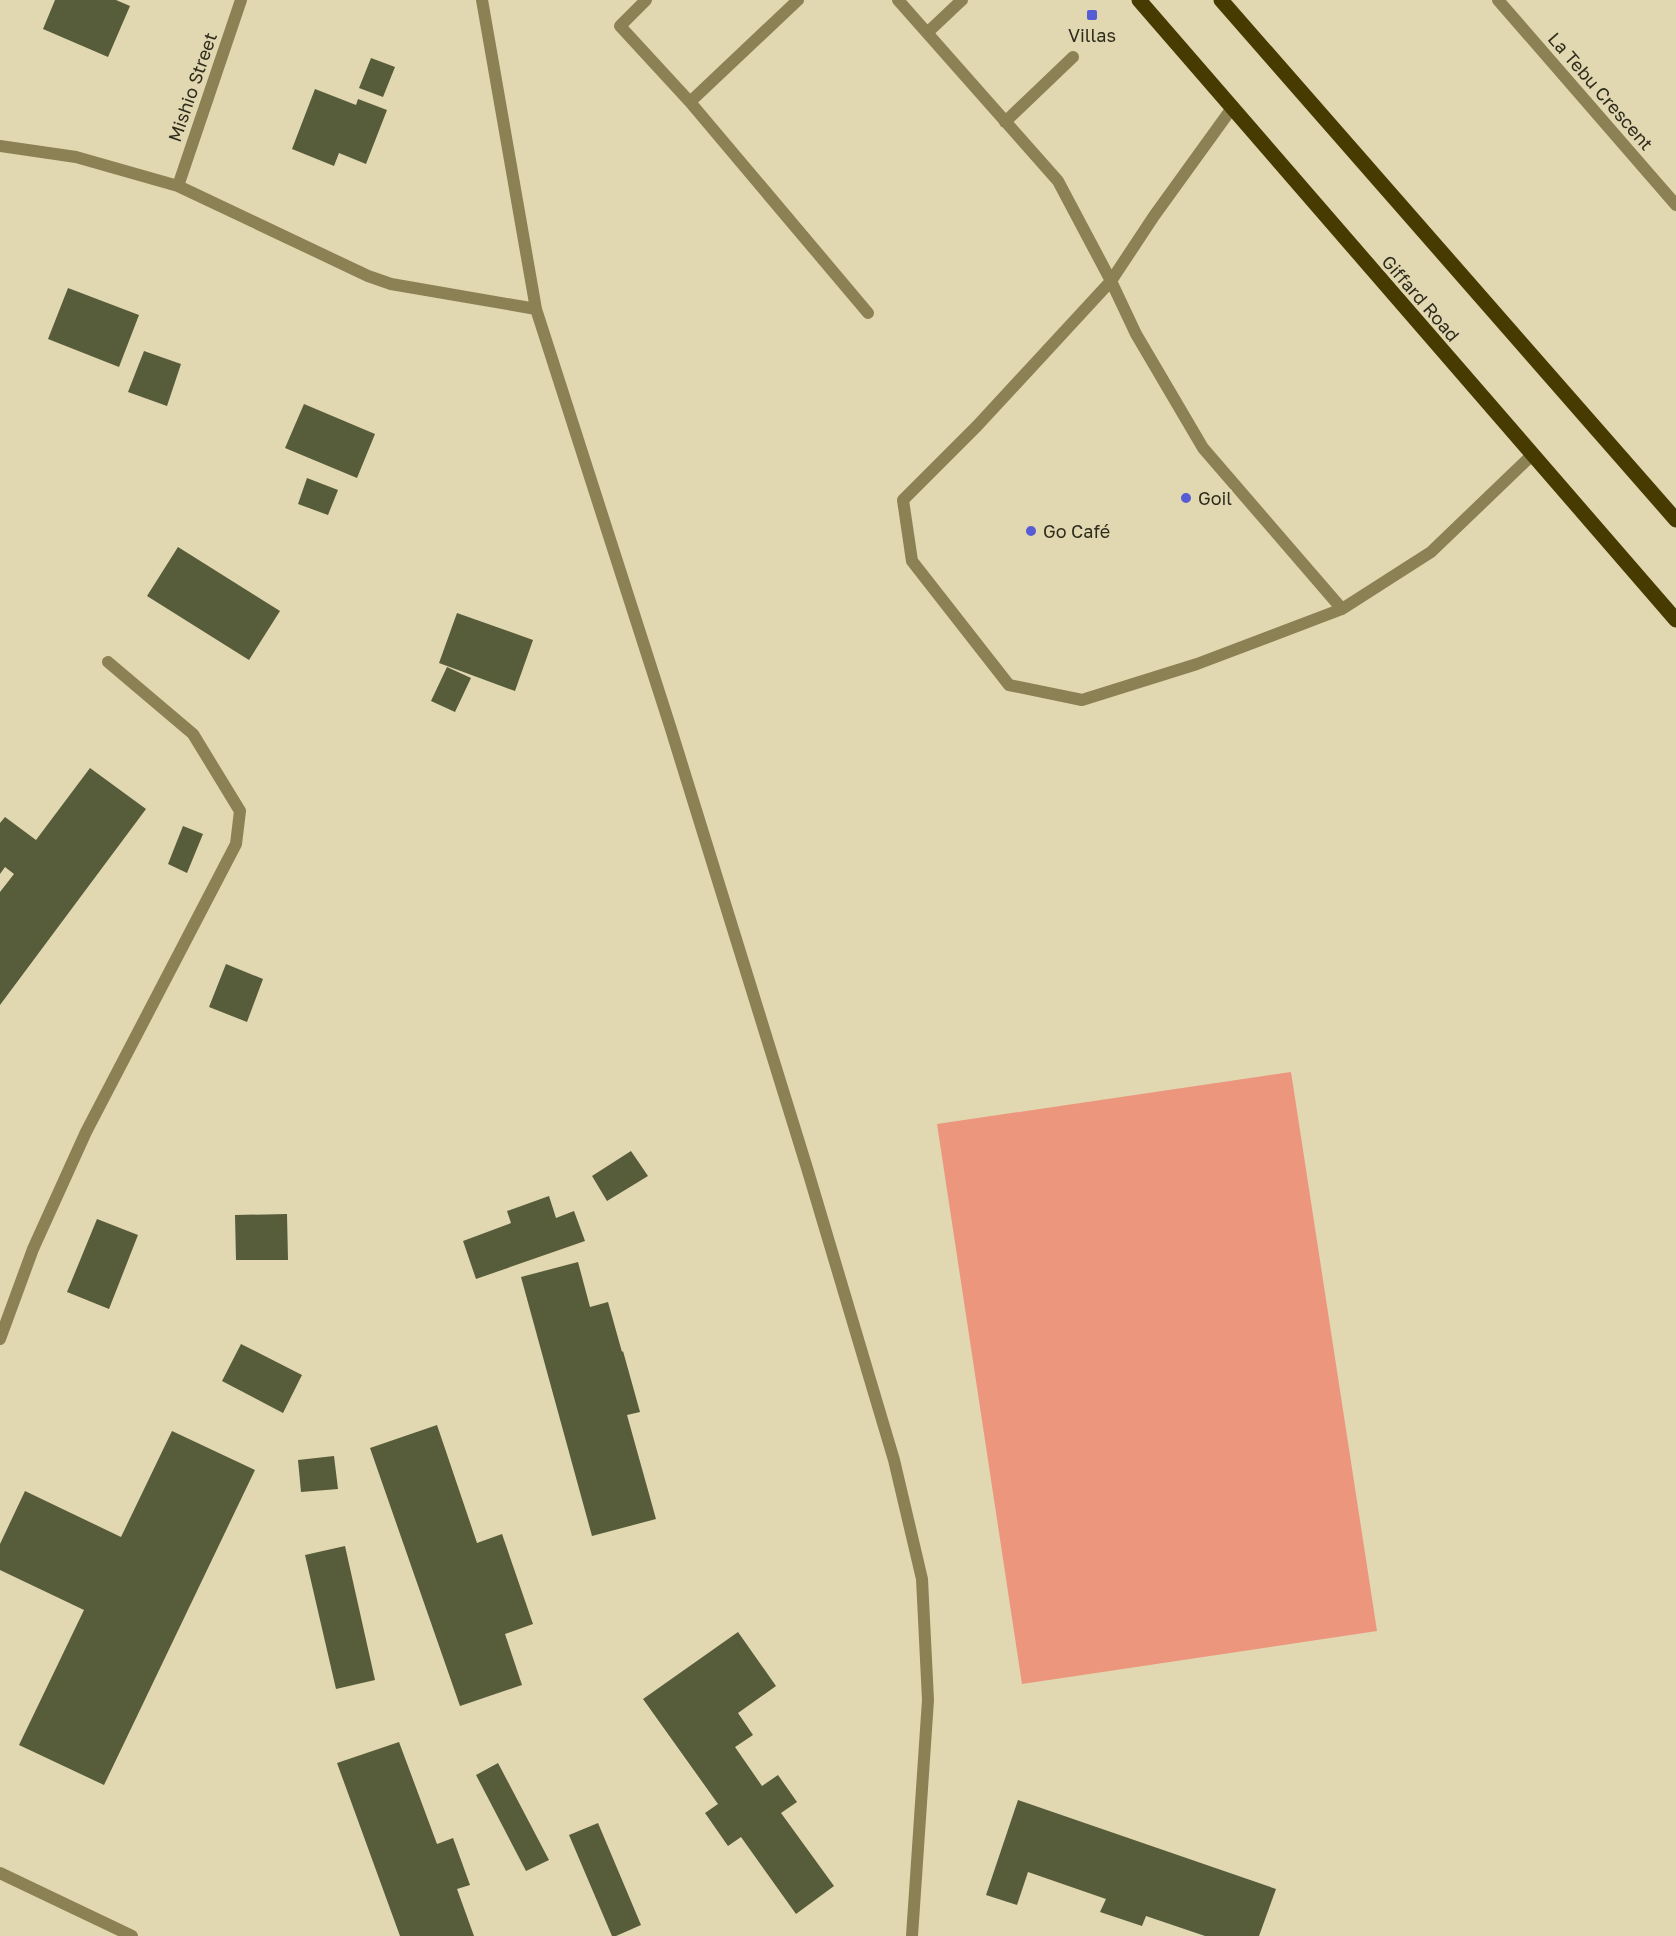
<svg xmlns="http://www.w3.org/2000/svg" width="1676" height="1936" viewBox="0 0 1676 1936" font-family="'Golos Text',sans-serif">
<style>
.green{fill:#ec967e}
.building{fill:#575c3b}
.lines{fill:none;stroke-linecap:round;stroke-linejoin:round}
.service{stroke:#8b8154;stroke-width:12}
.minor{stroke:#8b8154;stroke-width:12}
.primary{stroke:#473b01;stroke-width:15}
.poi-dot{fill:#565cd3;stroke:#e1d8b1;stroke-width:2}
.labels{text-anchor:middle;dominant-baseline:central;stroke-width:6;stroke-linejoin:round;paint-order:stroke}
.poi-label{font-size:18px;fill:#2f2c1d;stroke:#e1d8b1;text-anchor:start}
.street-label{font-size:18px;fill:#2f2c1d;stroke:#e1d8b1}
</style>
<rect width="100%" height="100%" fill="#e1d8b1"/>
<path class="green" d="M1291 1072 1377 1631 1022 1684 937 1124Z"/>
<path class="building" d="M55 0H116L130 6 108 57 43 29Z
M371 58 395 67 383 97 359 88Z
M315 89 356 105 358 99 387 110 366 164 339 153 334 166 292 149Z
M68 288 139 315 119 367 48 339Z
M144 351 181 364 167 406 128 392Z
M304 404 375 434 357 478 285 448Z
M307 478 338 490 328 515 298 504Z
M178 547 280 611 249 660 147 596Z
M457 613 533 640 515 691 439 663Z
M447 667 471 678 455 712 431 701Z
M90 768 146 809 0 1005V892L14 874 5 867 0 874V823L5 817 36 840Z
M183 826 203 834 187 873 168 864Z
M226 964 263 979 247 1022 209 1007Z
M631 1151 648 1176 607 1201 592 1176Z
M549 1196 556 1218 574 1211 585 1241 476 1279 463 1241 511 1223 507 1211Z
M287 1214 288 1260H236L235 1215Z
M97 1219 138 1235 109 1309 67 1292Z
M578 1262 590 1307 608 1302 622 1352 623 1351 640 1412 627 1415 656 1519 592 1536 521 1277Z
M241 1344 302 1375 283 1413 222 1381Z
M437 1425 477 1543 502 1534 533 1624 505 1634 522 1685 460 1706 370 1448Z
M172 1431 255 1470 104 1785 19 1745 84 1610 0 1570V1544L25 1491 121 1537Z
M334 1456 338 1489 301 1492 298 1460Z
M345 1546 375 1680 336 1689 305 1555Z
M738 1632 776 1686 738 1713 753 1735 735 1747 762 1786 778 1775 797 1802 781 1813 834 1886 796 1914 741 1837 728 1846 705 1813 718 1804 643 1699Z
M399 1742 437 1844 453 1838 470 1885 457 1889 474 1936H400L337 1763Z
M498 1763 549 1860 526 1871 476 1775Z
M1018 1800 1276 1889 1259 1936H1205L1146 1916 1142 1926 1100 1912 1106 1899 1028 1872 1017 1905 986 1895Z
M598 1823 641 1925 616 1936H612L569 1835Z"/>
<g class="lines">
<path class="service" d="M646 0 620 26 690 102
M798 0 690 102 868 313
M898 0 1058 181 1111 281 977 426 903 500 912 561 1009 685 1082 700 1197 664 1342 609
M927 33 962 0
M1232 108 1154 216 1111 281 1136 334 1203 448 1342 609 1431 552 1532 455
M1005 122 1073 57"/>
<path class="minor" d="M482 0 536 309 670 726 807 1168 894 1460 922 1579 928 1700 912 1936
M1498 0 1676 205
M0 146 76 157 178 186 368 276 391 284 536 309
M178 186 241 0
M0 1339 33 1249 86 1132 236 844 240 811 193 734 108 662
M0 1873 132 1936"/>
<path class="primary" d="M1139 0 1676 620
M1221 0 1676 520"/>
</g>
<g class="poi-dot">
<rect x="1086" y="9" width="12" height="12" rx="3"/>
<circle cx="1186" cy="498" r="6"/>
<circle cx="1031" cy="531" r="6"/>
</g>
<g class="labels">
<g class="poi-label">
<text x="1092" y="35" text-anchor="middle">Villas</text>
<text x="1198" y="498">Goil</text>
<text x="1043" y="531">Go Café</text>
</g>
<g class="street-label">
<text transform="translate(192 87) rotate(-71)">Mishio Street</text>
<text transform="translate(1601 91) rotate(49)">La Tebu Crescent</text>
<text transform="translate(1421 298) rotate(49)">Giffard Road</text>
</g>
</g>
</svg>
